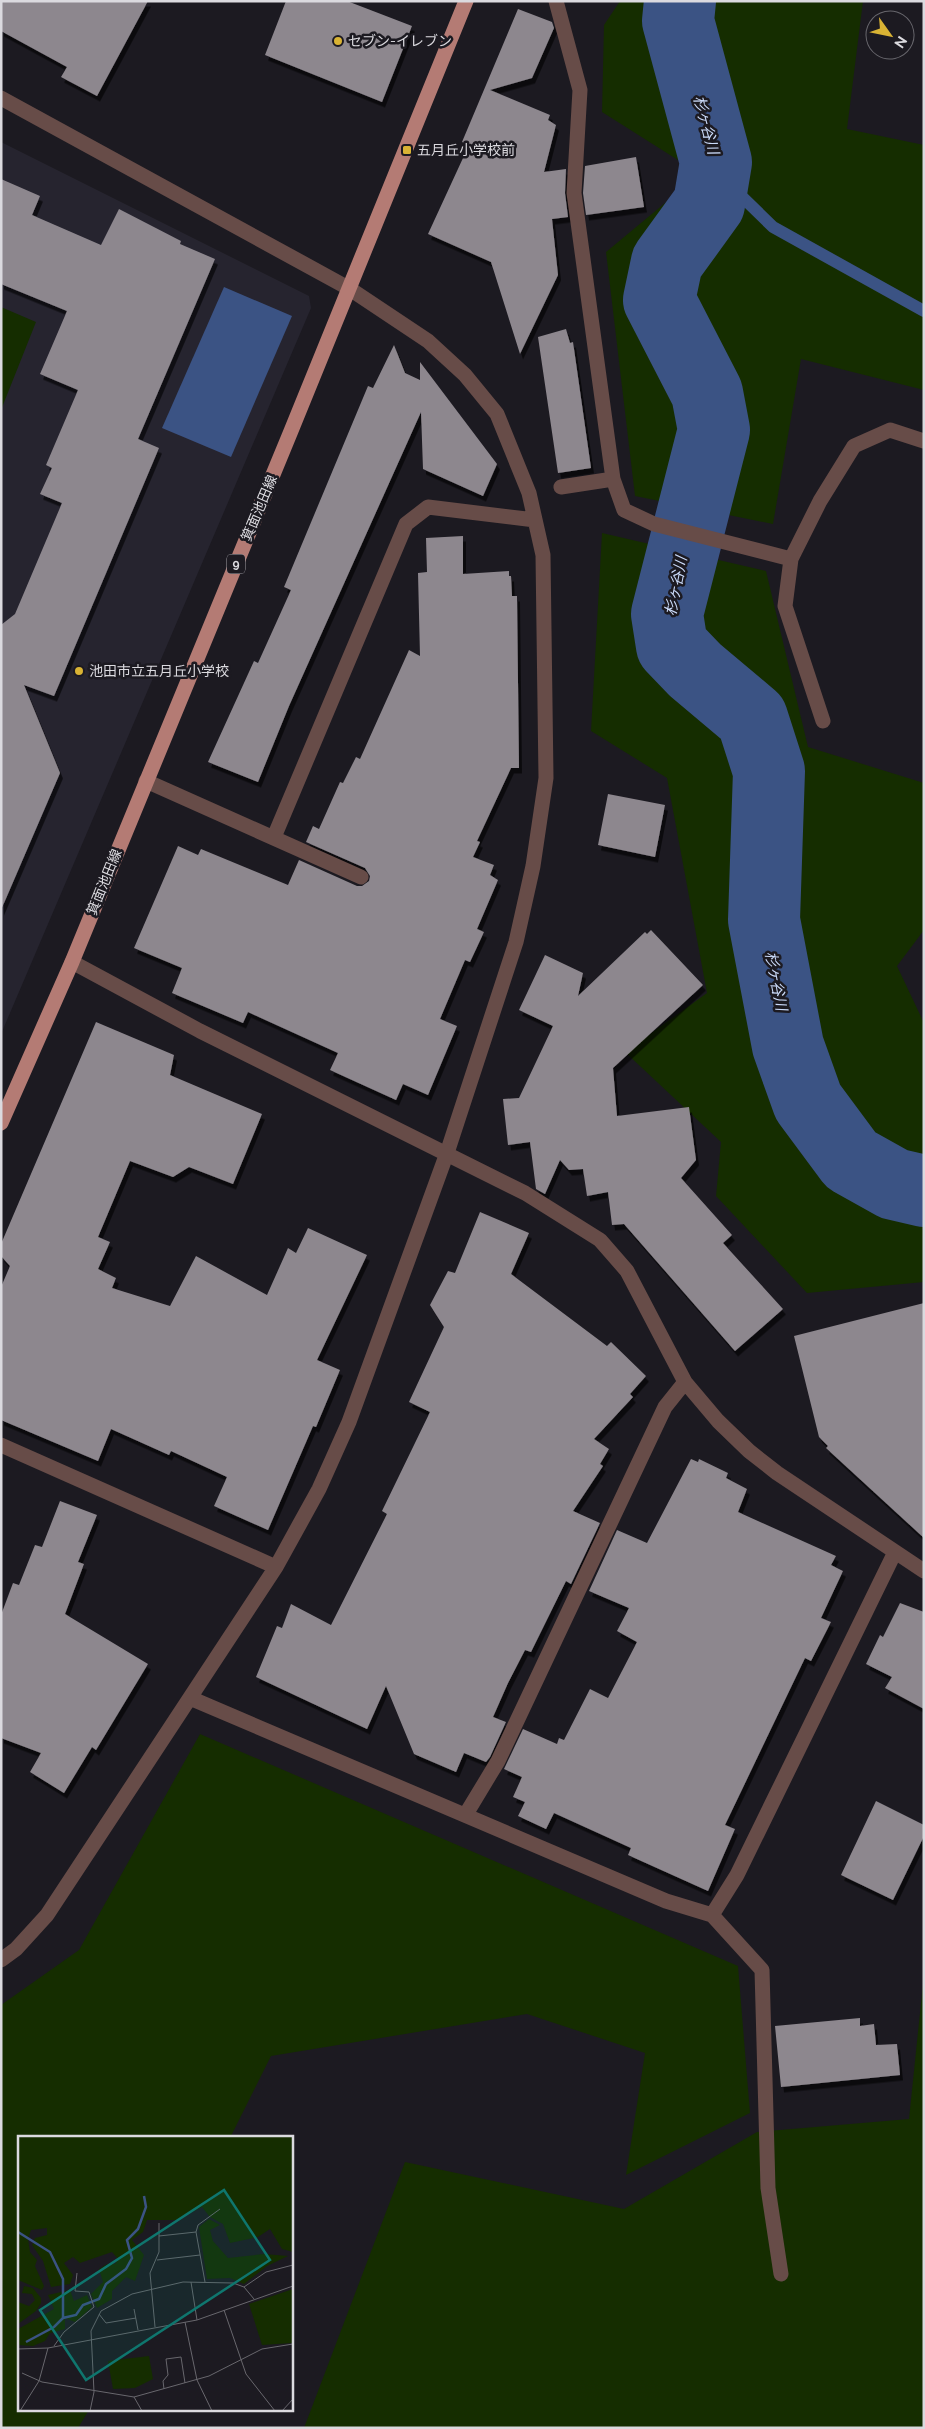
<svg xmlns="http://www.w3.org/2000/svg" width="925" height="2429" viewBox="0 0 925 2429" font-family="Raleway,'Noto Sans JP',sans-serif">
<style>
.built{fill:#26242f}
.green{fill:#152d00}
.water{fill:#3b5384}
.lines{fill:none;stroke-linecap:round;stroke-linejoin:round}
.stream{stroke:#3b5384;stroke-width:12}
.river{stroke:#3b5384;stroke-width:72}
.building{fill:#8d878e;filter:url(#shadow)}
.minor{stroke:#674c48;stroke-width:15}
.major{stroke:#b47b74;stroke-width:15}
.poi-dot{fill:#d9b334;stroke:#1c1a21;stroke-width:2}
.labels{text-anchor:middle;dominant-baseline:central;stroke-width:5;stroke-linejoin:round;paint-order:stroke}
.shield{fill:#1c1a21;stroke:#a2a0a6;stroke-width:1}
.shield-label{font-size:12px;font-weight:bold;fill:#dbdadf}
.poi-label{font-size:14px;fill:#dbdadf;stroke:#1c1a21;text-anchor:start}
.street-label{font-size:14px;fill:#dbdadf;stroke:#1c1a21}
.water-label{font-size:15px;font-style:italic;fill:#cbdbfa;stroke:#1c1a21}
.inset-river{fill:none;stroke:#3b5384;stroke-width:2.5}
.inset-road{fill:none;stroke:#68676d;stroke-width:1}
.view{fill:#0f766e;fill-opacity:0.15;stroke:#0f766e;stroke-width:2.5}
.inset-edge{fill:none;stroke:#dbdadf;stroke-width:2.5}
</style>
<defs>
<filter id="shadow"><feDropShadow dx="3" dy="5.5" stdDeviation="0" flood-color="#0009"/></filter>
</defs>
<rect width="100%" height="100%" fill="#1c1a21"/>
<path class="built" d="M1 142 309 296 311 308 1 1034Z"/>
<path class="green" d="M620 1H863L847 129 924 145V390L801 359 773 524 635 496 606 252 700 174 602 112 604 25Z
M1 307 36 322 1 410Z
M602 533 766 571 808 747 924 783V930L897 966 924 1023V1282L807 1293 716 1196 721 1142 625 1052 707 993 667 778 591 731Z
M200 1734 738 1966 750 2113 626 2175 645 2053 527 2014 271 2056 230 2138H19V2410H89L78 2428H1V2005L79 1950Z
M924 1974V2428H304L405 2162 624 2209 757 2132 909 2119Z"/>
<path class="water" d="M224 287 292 316 231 457 162 428Z"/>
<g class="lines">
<path class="stream" d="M716 162 733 188 773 227 924 311"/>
<path class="river" d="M680 1 678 21 716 162 709 204 667 262 659 300 707 393 714 430 667 614 672 646 695 670 752 718 769 771 764 920 788 1046 808 1102 851 1160 894 1184 924 1191"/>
</g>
<path class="building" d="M1 1H148L97 96 61 77 67 67 1 31Z
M286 1H347L412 26 382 102 265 55Z
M518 9 552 22 554 28 532 78 490 90 550 115 548 120 556 125 544 172 566 169 565 193 568 217 552 219 558 275 520 354 491 262 428 234 469 145 462 142Z
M636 157 644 207 586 215 583 193 585 166Z
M1 179 40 196 32 215 101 245 119 209 181 241 180 244 215 259 138 439 159 448 54 696 24 685 60 773 1 910V625L15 614 62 503 40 494 52 468 46 465 78 390 40 374 67 311 1 284Z
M566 329 570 343 573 342 591 468 558 473 538 337Z
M394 345 405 373 420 380V362L497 464 483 496 423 469 421 412 289 706 258 782 208 762 254 661 258 663 291 590 284 587 368 386 373 388Z
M463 536V574L509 571V576H511L512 596H517L519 768H511L477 841 480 842 473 857 494 865 490 875 498 880 477 929 484 932 470 962 465 960 440 1019 457 1026 428 1095 403 1084 396 1100 330 1070 338 1053 248 1012 243 1023 172 993 182 968 134 948 178 846 198 855 201 849 288 885 299 860 357 886H362L369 881 370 876 365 868 306 842 313 826 319 829 340 782 343 783 356 757 360 759 409 650 420 656 418 573 427 572 426 538Z
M608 794 665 805 655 857 598 845Z
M651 930 703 985 613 1068 617 1116 689 1107 696 1160 681 1178 732 1235 723 1243 783 1309 735 1351 624 1224 612 1225 608 1192 587 1196 583 1169 569 1170 560 1160 545 1194 536 1189 530 1142 508 1145 503 1099 519 1098 553 1026 519 1010 545 955 583 973 578 996 645 932 647 934Z
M96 1022 174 1055 170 1075 262 1114 233 1184 189 1167 173 1177 130 1161 98 1237 110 1242 98 1269 116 1278 112 1288 170 1306 196 1256 267 1295 288 1248 296 1253 308 1228 367 1255 317 1360 340 1370 316 1427 313 1426 268 1530 214 1506 227 1477 171 1451 169 1455 111 1429 98 1461 1 1420V1287L10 1266 1 1256V1244Z
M480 1212 529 1233 511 1274 607 1346 611 1342 646 1376 630 1394 633 1397 594 1439 609 1449 600 1464 603 1466 573 1511 600 1523 571 1584 566 1581 531 1652 525 1650 508 1683 493 1717 506 1722 490 1757 486 1762 464 1753 456 1772 414 1754 386 1686 367 1729 256 1677 277 1626 282 1628 291 1604 331 1625 387 1514 382 1511 430 1412 409 1402 444 1327 430 1305 448 1271 455 1273Z
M924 1303V1538L826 1448 828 1446 819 1437 794 1336Z
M691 1459 698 1462 699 1459 728 1473 726 1478 747 1489 738 1512 836 1556 831 1565 843 1571 821 1618 831 1622 811 1661 805 1658 725 1825 735 1829 708 1891 628 1855 631 1848 554 1813 546 1829 518 1816 525 1802 513 1797 522 1777 504 1769 523 1729 557 1744 559 1738 564 1740 590 1689 608 1698 637 1642 617 1631 629 1608 589 1591 617 1530 647 1543Z
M60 1501 97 1515 78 1562 84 1564 65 1614 148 1664 96 1750 92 1747 64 1793 30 1772 41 1753 1 1738V1615L13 1583 19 1585 35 1545 42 1547Z
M900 1603 924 1612V1709L885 1688 892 1677 866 1664 880 1635 883 1637Z
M876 1801 924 1825V1836L893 1900 841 1875Z
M860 2018V2026L874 2024 876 2045 897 2044 900 2075 781 2087 775 2026Z"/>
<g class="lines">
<path class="minor" d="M556 1 580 90 574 193 613 479 624 510 654 524 791 559 820 501 854 446 890 430 924 441
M1 98 350 289 428 341 465 375 497 414 529 493 543 555 546 778 533 866 516 942 447 1153 349 1422 319 1489 276 1567 47 1915 16 1949 1 1960
M561 487 613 479
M791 559 785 606 823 721
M146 781 361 877
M274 837 406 524 428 507 535 520
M72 962 200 1031 525 1193 600 1240 627 1271 685 1382 718 1421 749 1451 777 1473 924 1571
M1 1445 276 1567
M190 1698 666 1901 712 1915 737 1875 895 1552
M466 1814 498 1761 665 1407 685 1382
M712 1915 762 1970 768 2188 781 2274"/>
<path class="major" d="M1 1123 72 962 291 431 466 1"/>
</g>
<g class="poi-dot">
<circle cx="338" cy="41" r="5"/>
<rect x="402" y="145" width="10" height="10" rx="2.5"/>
<circle cx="79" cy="671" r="5"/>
</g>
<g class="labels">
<rect class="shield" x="227" y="554.5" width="18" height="19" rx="4"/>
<g class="shield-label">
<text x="236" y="564">9</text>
</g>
<g class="poi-label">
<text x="348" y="41">セブン-イレブン</text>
<text x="417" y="150">五月丘小学校前</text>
<text x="89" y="671">池田市立五月丘小学校</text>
</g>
<g class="street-label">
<text transform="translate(259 508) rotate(-67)">箕面池田線</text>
<text transform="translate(104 882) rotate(-68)">箕面池田線</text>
</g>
<g class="water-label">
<text transform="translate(706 125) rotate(75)">杉ヶ谷川</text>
<text transform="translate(676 586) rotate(-79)">杉ヶ谷川</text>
<text transform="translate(776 981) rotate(79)">杉ヶ谷川</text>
</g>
</g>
<g transform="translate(18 2136)">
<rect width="275" height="275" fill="#1c1a21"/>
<path d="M0 0H275V116L264 113 252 93 240 101 212 107 205 88 192 81 184 71 159 84H129L125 96 114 104 126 119 117 145 108 141 94 155V163L79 172 73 158 85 146 81 133 89 128H97L100 123 94 116 62 127 55 121 46 127 55 139 52 148 33 151 25 125 14 109 17 102 29 99V92L13 94 10 103 12 116 19 124 17 130 26 150 24 154 0 144ZM191 83 202 89 192 94 195 105 210 122 246 118 270 120 249 130 226 148 212 142 189 143 181 91ZM6 150 15 152 23 162V167L18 175 0 188V166L11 170 17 164 14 158 4 157ZM275 153 274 207 244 209 231 168ZM52 154 56 165 69 159 74 171 57 186 47 182V193L32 197 27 205 15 210 0 209V193L36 173 30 159ZM131 220 135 243 117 252 95 253 90 225Z" fill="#152d00"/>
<path class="inset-river" d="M0 96 32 116 45 143V182M8 206 36 191 45 182 58 179 65 169 81 163 88 148 108 133 114 122 109 104 120 93 128 71 126 60"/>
<path class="inset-road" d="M178 96 180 89 202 73M141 100 178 96 187 146M139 124 182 119M173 146 179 184M226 151 248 136 275 129M116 173 120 194M206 174 228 238 257 275M81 178 88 187 118 182M167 186 179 244 194 275M137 191 132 137 141 116V87M36 210 46 196 76 171 71 156 57 155 59 137M0 213 30 212 179 184 275 150M4 237 24 246 116 261 191 240 244 213 275 208M146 253 145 245 150 239 148 223 163 221 167 247M116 261 124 275M2 275 21 245 30 212M72 275 76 256 73 195 83 175 114 158 165 146 215 147 226 151 236 163M264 275 275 263"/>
<path class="view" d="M206 54 252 124 68 244 22 174Z"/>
<rect width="275" height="275" class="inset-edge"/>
</g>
<rect width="925" height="2429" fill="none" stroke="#dbdadf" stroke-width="5"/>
<g transform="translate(890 35) rotate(123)"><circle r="24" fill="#1c1a21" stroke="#68676d"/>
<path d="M0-4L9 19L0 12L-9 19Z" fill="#d9b334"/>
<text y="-8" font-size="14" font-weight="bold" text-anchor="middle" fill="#dbdadf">N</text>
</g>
</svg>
